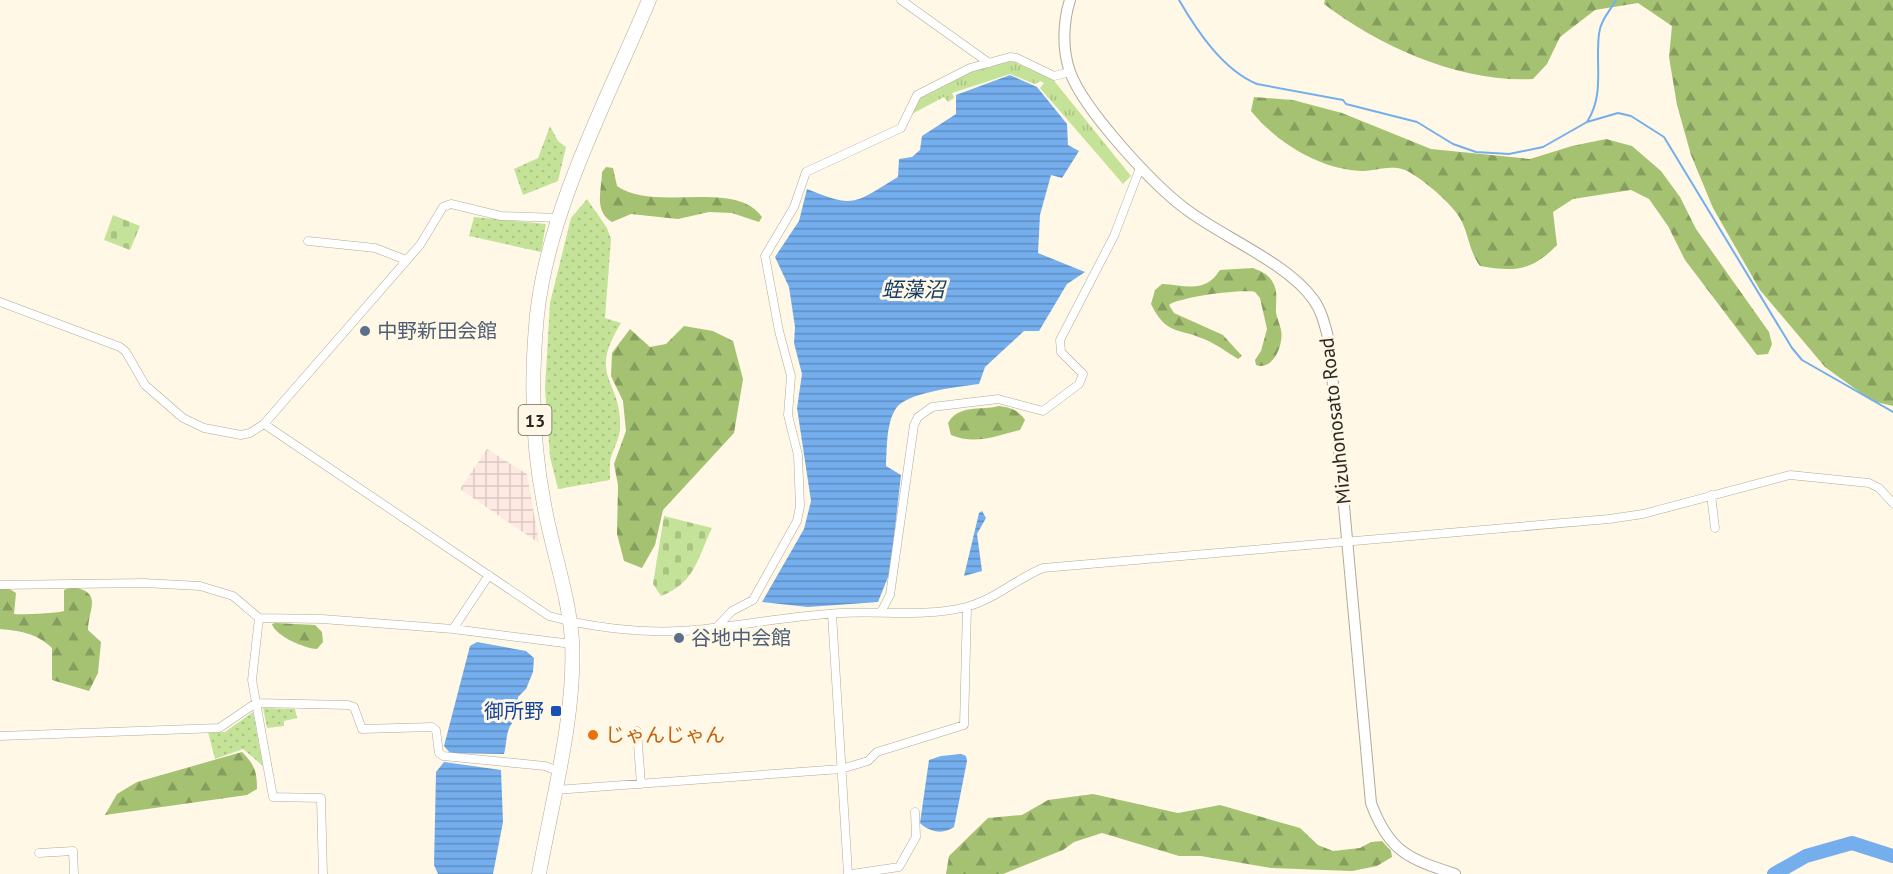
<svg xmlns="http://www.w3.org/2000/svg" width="1893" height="874" viewBox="0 0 1893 874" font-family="'PT Sans','Noto Sans JP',sans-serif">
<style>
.industrial{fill:url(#industrial-grid)}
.grass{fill:url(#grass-dots)}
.forest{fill:url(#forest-firs)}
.cemetery{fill:url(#cemetery-stones)}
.park{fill:url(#park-tufts)}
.water{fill:url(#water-rules)}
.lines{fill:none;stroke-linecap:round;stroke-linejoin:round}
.stream{stroke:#75aeed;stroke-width:2}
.river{stroke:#75aeed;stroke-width:14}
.street-casing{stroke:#b0aa9a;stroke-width:9}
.secondary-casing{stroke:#b0aa9a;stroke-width:12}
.highway-casing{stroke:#b0aa9a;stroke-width:15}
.street{stroke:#fff;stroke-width:8}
.secondary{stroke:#fff;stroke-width:10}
.highway{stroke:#fff;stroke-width:14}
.service-dot{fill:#5c6f8a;stroke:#fff8e7;stroke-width:2}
.transit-dot{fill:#1a4fb4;stroke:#fff8e7;stroke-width:2}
.food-dot{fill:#e8710a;stroke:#fff8e7;stroke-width:2}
.labels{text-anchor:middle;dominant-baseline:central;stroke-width:6;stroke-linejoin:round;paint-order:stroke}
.shield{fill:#fff8e7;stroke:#6b665d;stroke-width:1.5}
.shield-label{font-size:18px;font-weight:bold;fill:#2b2822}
.service-label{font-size:20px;fill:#4e5e75;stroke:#fff8e7;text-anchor:start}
.street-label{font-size:20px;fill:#2b2822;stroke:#fff8e7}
.transit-label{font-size:20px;fill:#164399;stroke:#fff8e7;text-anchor:end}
.food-label{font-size:20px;fill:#c56008;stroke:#fff8e7;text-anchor:start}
.water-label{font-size:21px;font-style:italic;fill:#153d66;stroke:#fff8e7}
</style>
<defs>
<pattern id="industrial-grid" width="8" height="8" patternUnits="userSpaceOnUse" patternTransform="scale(1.5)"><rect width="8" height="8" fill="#fee9e2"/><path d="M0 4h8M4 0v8" fill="none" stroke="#dac8c2"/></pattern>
<pattern id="grass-dots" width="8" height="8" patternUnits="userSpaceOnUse" patternTransform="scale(1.5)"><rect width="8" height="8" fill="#c5e398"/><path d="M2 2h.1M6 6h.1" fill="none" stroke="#a9c383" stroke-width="1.8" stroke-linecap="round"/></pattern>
<pattern id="forest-firs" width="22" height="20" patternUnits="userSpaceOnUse" patternTransform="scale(1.5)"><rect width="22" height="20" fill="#a4c272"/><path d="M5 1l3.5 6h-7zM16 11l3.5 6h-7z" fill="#869e5d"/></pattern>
<pattern id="cemetery-stones" width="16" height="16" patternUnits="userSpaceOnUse" patternTransform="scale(1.5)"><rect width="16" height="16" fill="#c5e398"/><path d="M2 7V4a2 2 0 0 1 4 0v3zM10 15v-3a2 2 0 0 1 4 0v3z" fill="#a9c383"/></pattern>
<pattern id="park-tufts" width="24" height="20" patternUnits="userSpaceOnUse" patternTransform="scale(1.5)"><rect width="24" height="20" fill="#c5e398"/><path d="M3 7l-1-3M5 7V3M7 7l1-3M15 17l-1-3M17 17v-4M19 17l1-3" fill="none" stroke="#a9c383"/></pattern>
<pattern id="water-rules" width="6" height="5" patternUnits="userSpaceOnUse" patternTransform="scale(1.5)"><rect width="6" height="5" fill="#75aeed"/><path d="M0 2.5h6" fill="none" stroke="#608ec0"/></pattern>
</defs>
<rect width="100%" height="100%" fill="#fff8e7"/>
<path class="industrial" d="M487 449 527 474 539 543 460 489Z"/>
<path class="grass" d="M550 126 558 141 566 147 558 181 523 195 514 169 538 158Z
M587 199 607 228 611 239 605 318 621 323C586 380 623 378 620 430 619 439 614 448 611 457 609 464 610 473 610 480L558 489 550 457 545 388 550 303 571 218Z
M474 217 546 224 541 252 469 236Z
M263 708 295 709 297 718 284 721V726L267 728Z
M253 712 263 766 243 749 215 759 208 732H225Z"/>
<path class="forest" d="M1325 0H1893V406L1872 401 1825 367 1760 290 1713 208 1691 155 1677 105 1669 57 1672 26 1638 3 1595 10 1560 37 1547 64 1533 79C1461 83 1380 47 1324 4Z
M1254 97 1293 100 1342 113 1431 149 1530 159 1572 146 1606 139 1632 146 1661 171 1680 197 1696 229 1769 332 1772 344 1768 354 1757 355 1685 260 1668 226 1649 199 1631 190 1605 194 1573 199 1553 212 1557 245C1532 271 1515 272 1480 266 1469 251 1469 235 1461 220 1455 206 1417 173 1402 169 1389 165 1374 171 1361 171 1319 169 1276 142 1251 111Z
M606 167 613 168 617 186C654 213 735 178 762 217L759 222 732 213 709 212 678 219 631 214 612 222C593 211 602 189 602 172Z
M1253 268C1260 271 1268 274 1272 281 1278 290 1276 298 1276 308 1275 315 1280 323 1281 330 1284 345 1273 371 1256 365L1255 360 1261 351 1267 329 1260 298 1255 292C1240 289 1180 297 1169 305L1174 313 1223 335 1242 356 1238 359C1227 352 1216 344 1204 339 1178 328 1166 335 1151 304L1155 290 1162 284C1186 285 1205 294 1220 270Z
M684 326 713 331 733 341 743 379 734 433 663 510 655 545 642 568 624 561 617 534 618 485 614 464 626 431 623 401 611 376 612 353 630 329 650 347 666 344Z
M999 406C1012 408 1018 410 1025 420L1020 430C996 436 975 445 951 435L948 423C959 404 980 411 999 406Z
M72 587C104 592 88 609 88 630L101 642 98 673 89 691 52 680V648C36 633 21 631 0 629V588H8L16 593 14 614C21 615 59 613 64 611V590Z
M275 623 315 625 322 632 323 642 317 649C306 649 275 636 272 624Z
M242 752C254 764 257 771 257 789L247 795 105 815 117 794 137 782Z
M1093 794 1178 813 1220 805 1300 828 1318 845 1333 851 1360 848 1371 842 1382 841 1391 851 1392 857 1377 866 1352 871 1271 868 1201 856H1179L1102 833 1074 842 1063 850 1003 874H946L949 856 988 818 1022 815 1048 800Z"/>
<path class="cemetery" d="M113 215 140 226 130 250 104 240Z
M664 516 712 528C697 559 695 583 661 596L653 584Z"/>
<path class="park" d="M1006 61H1016L1018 64 1051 77 1131 176 1123 184 1040 88 1044 83 1040 81 1035 84 1010 74 952 93 954 98 948 102 944 97 910 115 919 97 974 70Z"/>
<path class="water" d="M1010 75 1037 87 1067 124 1068 145 1079 151 1062 178 1051 175 1040 215 1038 253 1085 272 1067 284 1039 331H1024L985 367 979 384C959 387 904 392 895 410 886 425 887 450 886 466L901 475 890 572 878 602 808 607 762 602 804 529 811 501 797 408 802 374 794 343 795 327 789 287 775 257 799 221 807 189C856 209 854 203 898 177L899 159 912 157 920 150 922 136 956 114V95Z
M982 511 986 518 977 534 982 571 964 576 979 513Z
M477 642 526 651 534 658 533 672 526 689 518 697 517 705 522 718C504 722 508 740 504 754L450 753 444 746 470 646Z
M961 754 966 756 967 761 954 827C943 835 929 832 920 823L929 760 941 756Z
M444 762 501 770 503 822 493 874H438L434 865 436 772Z"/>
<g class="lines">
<path class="stream" d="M1179 0C1197 31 1223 70 1257 84L1343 100 1346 104 1417 122 1453 144 1476 152 1509 154 1543 147 1587 122 1618 113 1631 116 1664 137 1792 348 1802 360 1893 412
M1587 122C1605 94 1595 65 1599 34 1600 21 1610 11 1616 0"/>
<path class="river" d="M1774 874 1806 856 1852 843 1893 856"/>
<defs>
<path id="street" d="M901 0 989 63
M308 241 375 248 406 260
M0 302 120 347 126 352 145 385 183 418 204 428 241 435 250 433 264 424 420 245 443 207 451 204 501 216 560 218
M264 424 549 616C589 627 638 633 680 631 734 628 789 615 843 613 883 611 927 617 966 607 994 600 1016 579 1043 568L1609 519 1643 514 1790 475 1869 483 1879 488 1893 503
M1711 495 1715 528
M0 585 144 583 200 586 233 596 259 618 322 619 453 629 572 644
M881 612 890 595 914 425 918 417 932 407 998 399 1043 411 1079 384 1083 374 1061 352 1060 340 1114 236 1140 168
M832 614 848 874
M259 618 252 680 273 797 321 798 323 874
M717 627 732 611 753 600 797 521 800 506 798 455 788 415 791 376 779 331 765 256 794 207 806 172 901 128 917 95 970 68 1010 57 1017 58 1054 76 1070 72
M453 629 489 575
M637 731 641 784
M0 736 219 728 256 703 348 705 354 707 362 729 432 727 436 730 439 753 443 756 545 766 558 771
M555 790 841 769 868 761 877 752 964 725 967 607
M39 853 73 851 74 874
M852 874 899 867 916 837 915 812"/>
<path id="secondary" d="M1070 0C1063 22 1062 49 1070 72 1084 110 1153 185 1187 210 1223 237 1287 263 1313 299 1322 311 1325 326 1329 341L1371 803C1389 852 1409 859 1455 874"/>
<path id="highway" d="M539 874C552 802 576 713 572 641 569 595 552 550 544 504 532 443 531 377 537 315 548 210 609 96 649 0"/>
</defs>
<use href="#street" class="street-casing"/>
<use href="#secondary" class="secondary-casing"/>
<use href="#highway" class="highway-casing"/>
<use href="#street" class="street"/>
<use href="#secondary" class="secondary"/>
<use href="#highway" class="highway"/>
</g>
<g class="service-dot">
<circle cx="365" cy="331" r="6"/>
<circle cx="679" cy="638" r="6"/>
</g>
<rect class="transit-dot" x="550" y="705" width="12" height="12" rx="3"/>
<circle class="food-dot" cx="593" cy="735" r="6"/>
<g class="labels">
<rect class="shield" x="518.5" y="405" width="33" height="30" rx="4.5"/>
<g class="shield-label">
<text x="535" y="420">13</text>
</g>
<g class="service-label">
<text x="377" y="331">中野新田会館</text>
<text x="691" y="638">谷地中会館</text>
</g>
<g class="street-label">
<text transform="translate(1335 421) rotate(-96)">Mizuhonosato Road</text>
</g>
<g class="transit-label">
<text x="544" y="711">御所野</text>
</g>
<g class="food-label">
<text x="605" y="735">じゃんじゃん</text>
</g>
<g class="water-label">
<text x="913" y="289">蛭藻沼</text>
</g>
</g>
</svg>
